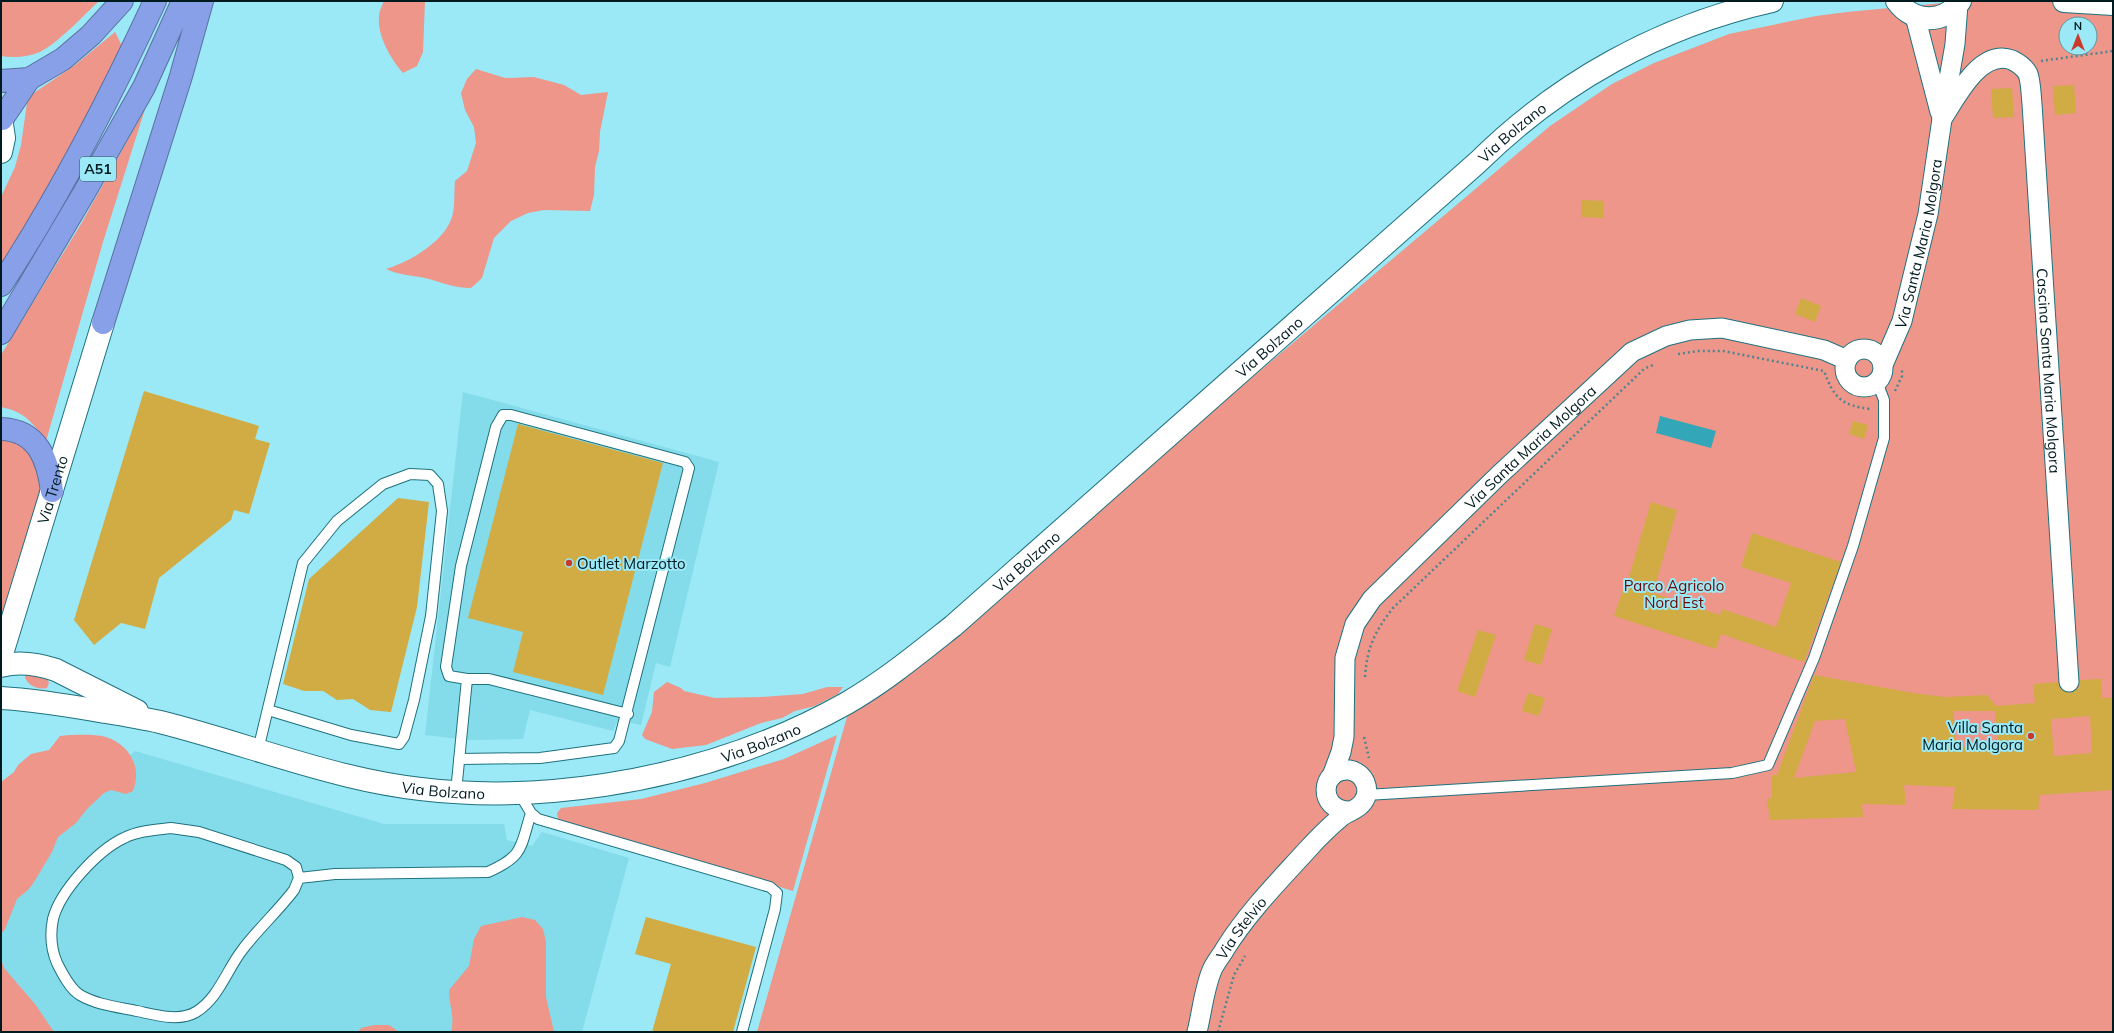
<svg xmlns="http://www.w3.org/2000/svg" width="2114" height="1033" viewBox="0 0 2114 1033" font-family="Mulish,sans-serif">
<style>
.built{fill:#84dbea}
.green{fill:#ed9689;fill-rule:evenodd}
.water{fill:#33a6b7}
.building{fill:#d1ac45;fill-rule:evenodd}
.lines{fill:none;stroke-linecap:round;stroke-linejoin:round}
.lane-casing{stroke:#1f727e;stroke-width:12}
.street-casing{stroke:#1f727e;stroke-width:21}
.secondary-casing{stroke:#1f727e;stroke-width:24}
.highway-casing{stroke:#5871a1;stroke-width:24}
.path{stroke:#50858f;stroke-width:2.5;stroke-dasharray:2 3;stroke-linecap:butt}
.lane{stroke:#fff;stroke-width:10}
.street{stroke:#fff;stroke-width:19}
.secondary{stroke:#fff;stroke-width:22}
.highway{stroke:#88a0e7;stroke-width:22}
.poi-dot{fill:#c73a2c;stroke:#9be8f6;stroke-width:1.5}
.labels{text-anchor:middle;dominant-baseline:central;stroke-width:4;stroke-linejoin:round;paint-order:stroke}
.shield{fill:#9be8f6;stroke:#2e5860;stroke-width:1}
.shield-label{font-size:14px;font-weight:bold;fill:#001b20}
.street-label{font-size:15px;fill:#001b20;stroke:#9be8f6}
.poi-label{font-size:15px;fill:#001b20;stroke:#9be8f6;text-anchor:start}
.park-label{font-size:15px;fill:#670905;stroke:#9be8f6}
</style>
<rect width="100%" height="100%" fill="#9be8f6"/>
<path class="built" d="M463 392 719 462 670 667 656 663 641 725 618 720 613 731 530 710 523 739 468 740 425 735Z
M135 751 384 824H504L507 840 532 846 542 832 629 858 582 1032H37L1 979V927L40 834Z"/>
<path class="green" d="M1 1H99C84 15 58 43 40 52 28 57 14 58 1 56Z
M384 1H425L423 52 417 66 403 73C391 59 377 36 379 16 379 11 382 6 384 1Z
M1964 1H2113V1032H757L849 710 1217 407 1550 126 1612 84 1654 63 1729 34 1816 16 1847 12ZM2066 24H2090V48H2066Z
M115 32 124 50 88 118 1 270V197L15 167 21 145 27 103 31 95 75 65Z
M476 69 505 78 534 77 564 85 581 95 608 92 600 132 599 151 595 167 594 195 590 211 544 210 528 213 511 221 494 238 482 278 471 288C454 288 441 282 425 278 411 275 399 275 386 269 410 262 448 240 453 213 455 203 454 192 455 181L467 171 476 143 474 127 465 110 461 93 467 79Z
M145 109 103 242 46 441C32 422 25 412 1 407V355L81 224Z
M1 433 30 448 43 474 40 496 1 616Z
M26 673 47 678 49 683 47 688C38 690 28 686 25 677Z
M667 682 681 688 684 691 715 698 761 697 803 694 827 687H843L838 694 815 706 795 711 782 718 761 723 706 745 672 749 645 739 642 735 652 712 654 692Z
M69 735C80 735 95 734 106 737 130 745 142 767 133 791L126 794 111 790 104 793 87 809 76 823 58 837 52 852 34 882 29 889 17 899 5 929 1 934V782L14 772 18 765 31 754 49 750 60 736Z
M837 735 793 891 558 819 557 813 561 808 641 799 705 783 784 759Z
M522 917 535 920 543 929 546 942V997L554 1032H451C455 1014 449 1007 449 990L469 966 474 939 481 926Z
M1 959 4 968 35 1004 54 1032H1Z
M374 1025H389L399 1032H358L361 1028Z"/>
<path class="water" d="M1660 416 1716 431 1711 448 1656 433Z"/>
<path class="building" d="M2074 85 2076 113 2055 115 2053 86Z
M2012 88 2014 117 1993 118 1991 89Z
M1582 200 1604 201 1603 218 1581 217Z
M1801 298 1821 306 1815 322 1795 314Z
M144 391 259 426 255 439 270 443 249 514 234 510 231 520 159 578 145 629 121 623 94 645 74 620Z
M1853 421 1868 425 1864 439 1849 434Z
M518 424 663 463 603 695 513 672 523 632 468 618Z
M398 498 429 502 417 607 391 712 370 710 353 699 337 700 323 691H304L283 684 309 579Z
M1651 502 1677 510 1653 593 1720 615 1722 609 1776 627 1791 583 1741 567 1752 533 1841 562 1804 662 1721 634 1716 649 1614 616 1625 583 1627 584Z
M1535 624 1552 629 1541 665 1524 660Z
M1478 630 1496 635 1475 697 1457 691Z
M1814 675 1913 693 1945 697 1987 695 1996 706 2035 703 2033 684 2058 682 2060 688 2070 693 2079 687 2080 680 2101 679 2102 698H2113V790L2040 795 2038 810 1952 809 1955 787 1904 785 1906 805 1862 804 1863 817 1770 820 1767 799 1772 798V775H1777ZM1953 711H1995L1998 742 1957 748ZM2090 716 2092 753 2054 756 2051 719ZM1845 719 1856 772 1794 778 1815 721Z
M1528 693 1545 698 1539 716 1522 711Z
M646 917 756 947 733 1032H652L671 964 635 954Z"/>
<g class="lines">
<defs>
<path id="lane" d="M467 679H489L628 714
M258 750 303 563 337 521 383 484 410 474 430 475 438 484 442 511 431 616 414 700 404 737 399 744 351 735 268 710
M456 792 467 679 449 676 446 667 461 566 496 427 503 415H511L685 462 689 468 619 741 614 748 540 758 459 759
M519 793 531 813 538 819 770 887 777 893 775 909 742 1032
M1366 795 1732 773 1768 765 1814 658 1853 546 1884 438V400L1877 382
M171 828 199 832 286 860 296 867 299 878 294 890C278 911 259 928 243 949 227 969 219 998 196 1012 179 1022 156 1015 137 1011 118 1007 97 1005 80 995 70 989 62 973 57 963 51 949 50 934 53 919 60 891 98 850 124 838 138 831 154 830 171 828Z
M299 878 335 874 488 872C524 856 520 848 531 813"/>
<g id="street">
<path d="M1915 16 1940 112"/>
<path id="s1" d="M1942 119C1956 98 1980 48 2012 60 2018 63 2025 68 2028 74 2031 82 2031 95 2032 104L2069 682"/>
<circle cx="1864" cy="368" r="19"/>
<path id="s2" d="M1883 365 1902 321 1928 214 1942 119 1955 44 1958 4"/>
<path id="s3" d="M1332 776 1341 752 1344 737 1345 658 1355 624 1372 599 1499 475 1632 352 1666 336 1690 330 1722 328 1824 350 1847 360"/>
<path id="s4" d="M1197 1032C1202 1012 1204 989 1212 970 1215 963 1221 956 1225 949 1248 912 1279 881 1308 849 1318 838 1329 827 1341 817 1348 811 1358 810 1363 802 1372 790 1364 772 1349 770 1320 768 1317 810 1349 811"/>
</g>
<g id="secondary">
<path d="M1897 1C1913 23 1944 25 1960 1"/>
<path d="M2064 1 2113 4"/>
<path d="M1 118 4 138 1 152"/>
<path id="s5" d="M1 657 103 323"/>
<path d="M1 666C19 661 38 664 56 670L137 711"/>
<path id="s6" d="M1 698C37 700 71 706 106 712 124 715 142 718 160 722 224 738 286 761 349 776 511 816 703 784 847 703 885 681 919 653 953 626L1478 162C1559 82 1660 26 1772 1"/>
</g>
<path id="highway" d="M1 81 29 79
M2 119 29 79 63 59 91 35 122 1
M1 285C60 195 110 98 155 1
M103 323 181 76 202 1
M1 333 84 193 144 87 183 1
M1 429C38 430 48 460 52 491"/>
</defs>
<use href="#lane" class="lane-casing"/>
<use href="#street" class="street-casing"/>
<use href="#secondary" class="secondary-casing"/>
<use href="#highway" class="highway-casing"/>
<path class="path" d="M2041 61 2113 51
M1678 354 1698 351H1723L1824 371C1834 398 1841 405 1870 409
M1895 391 1902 376V370
M1365 677C1367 647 1375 631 1393 608L1644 369 1653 365
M1364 737 1369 758
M1218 1032 1234 975 1245 956"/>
<use href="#lane" class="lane"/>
<use href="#street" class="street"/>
<use href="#secondary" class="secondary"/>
<use href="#highway" class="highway"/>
</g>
<g class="poi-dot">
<circle cx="569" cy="563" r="4"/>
<circle cx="2031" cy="736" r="4"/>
</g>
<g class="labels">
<rect class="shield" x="80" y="157" width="36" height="24" rx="3"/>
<g class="shield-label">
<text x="98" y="169">A51</text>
</g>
<g class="street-label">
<text stroke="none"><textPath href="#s6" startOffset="1749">Via Bolzano</textPath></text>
<text stroke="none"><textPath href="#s2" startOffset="127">Via Santa Maria Molgora</textPath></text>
<text stroke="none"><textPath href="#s6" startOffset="1425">Via Bolzano</textPath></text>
<text stroke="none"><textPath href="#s1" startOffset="418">Cascina Santa Maria Molgora</textPath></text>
<text stroke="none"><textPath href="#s3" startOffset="405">Via Santa Maria Molgora</textPath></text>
<text stroke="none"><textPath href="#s5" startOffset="175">Via Trento</textPath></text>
<text stroke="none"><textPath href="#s6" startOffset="1101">Via Bolzano</textPath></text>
<text stroke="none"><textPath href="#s6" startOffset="777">Via Bolzano</textPath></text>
<text stroke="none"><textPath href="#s6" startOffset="453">Via Bolzano</textPath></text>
<text stroke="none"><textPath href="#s4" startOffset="115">Via Stelvio</textPath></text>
</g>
<g class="poi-label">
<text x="577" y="563">Outlet Marzotto</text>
<text x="2023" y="727" text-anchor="end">Villa Santa<tspan x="2023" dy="17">Maria Molgora</tspan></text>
</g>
<g class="park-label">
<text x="1674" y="585">Parco Agricolo<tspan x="1674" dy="17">Nord Est</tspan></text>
</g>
</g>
<rect width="2114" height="1033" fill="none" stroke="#001b20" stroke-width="4"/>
<g transform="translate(2078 36)"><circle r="19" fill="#9be8f6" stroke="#5d96a0"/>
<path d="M0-3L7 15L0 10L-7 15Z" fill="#c73a2c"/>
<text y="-6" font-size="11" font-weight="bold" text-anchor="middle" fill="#001b20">N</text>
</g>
</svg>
